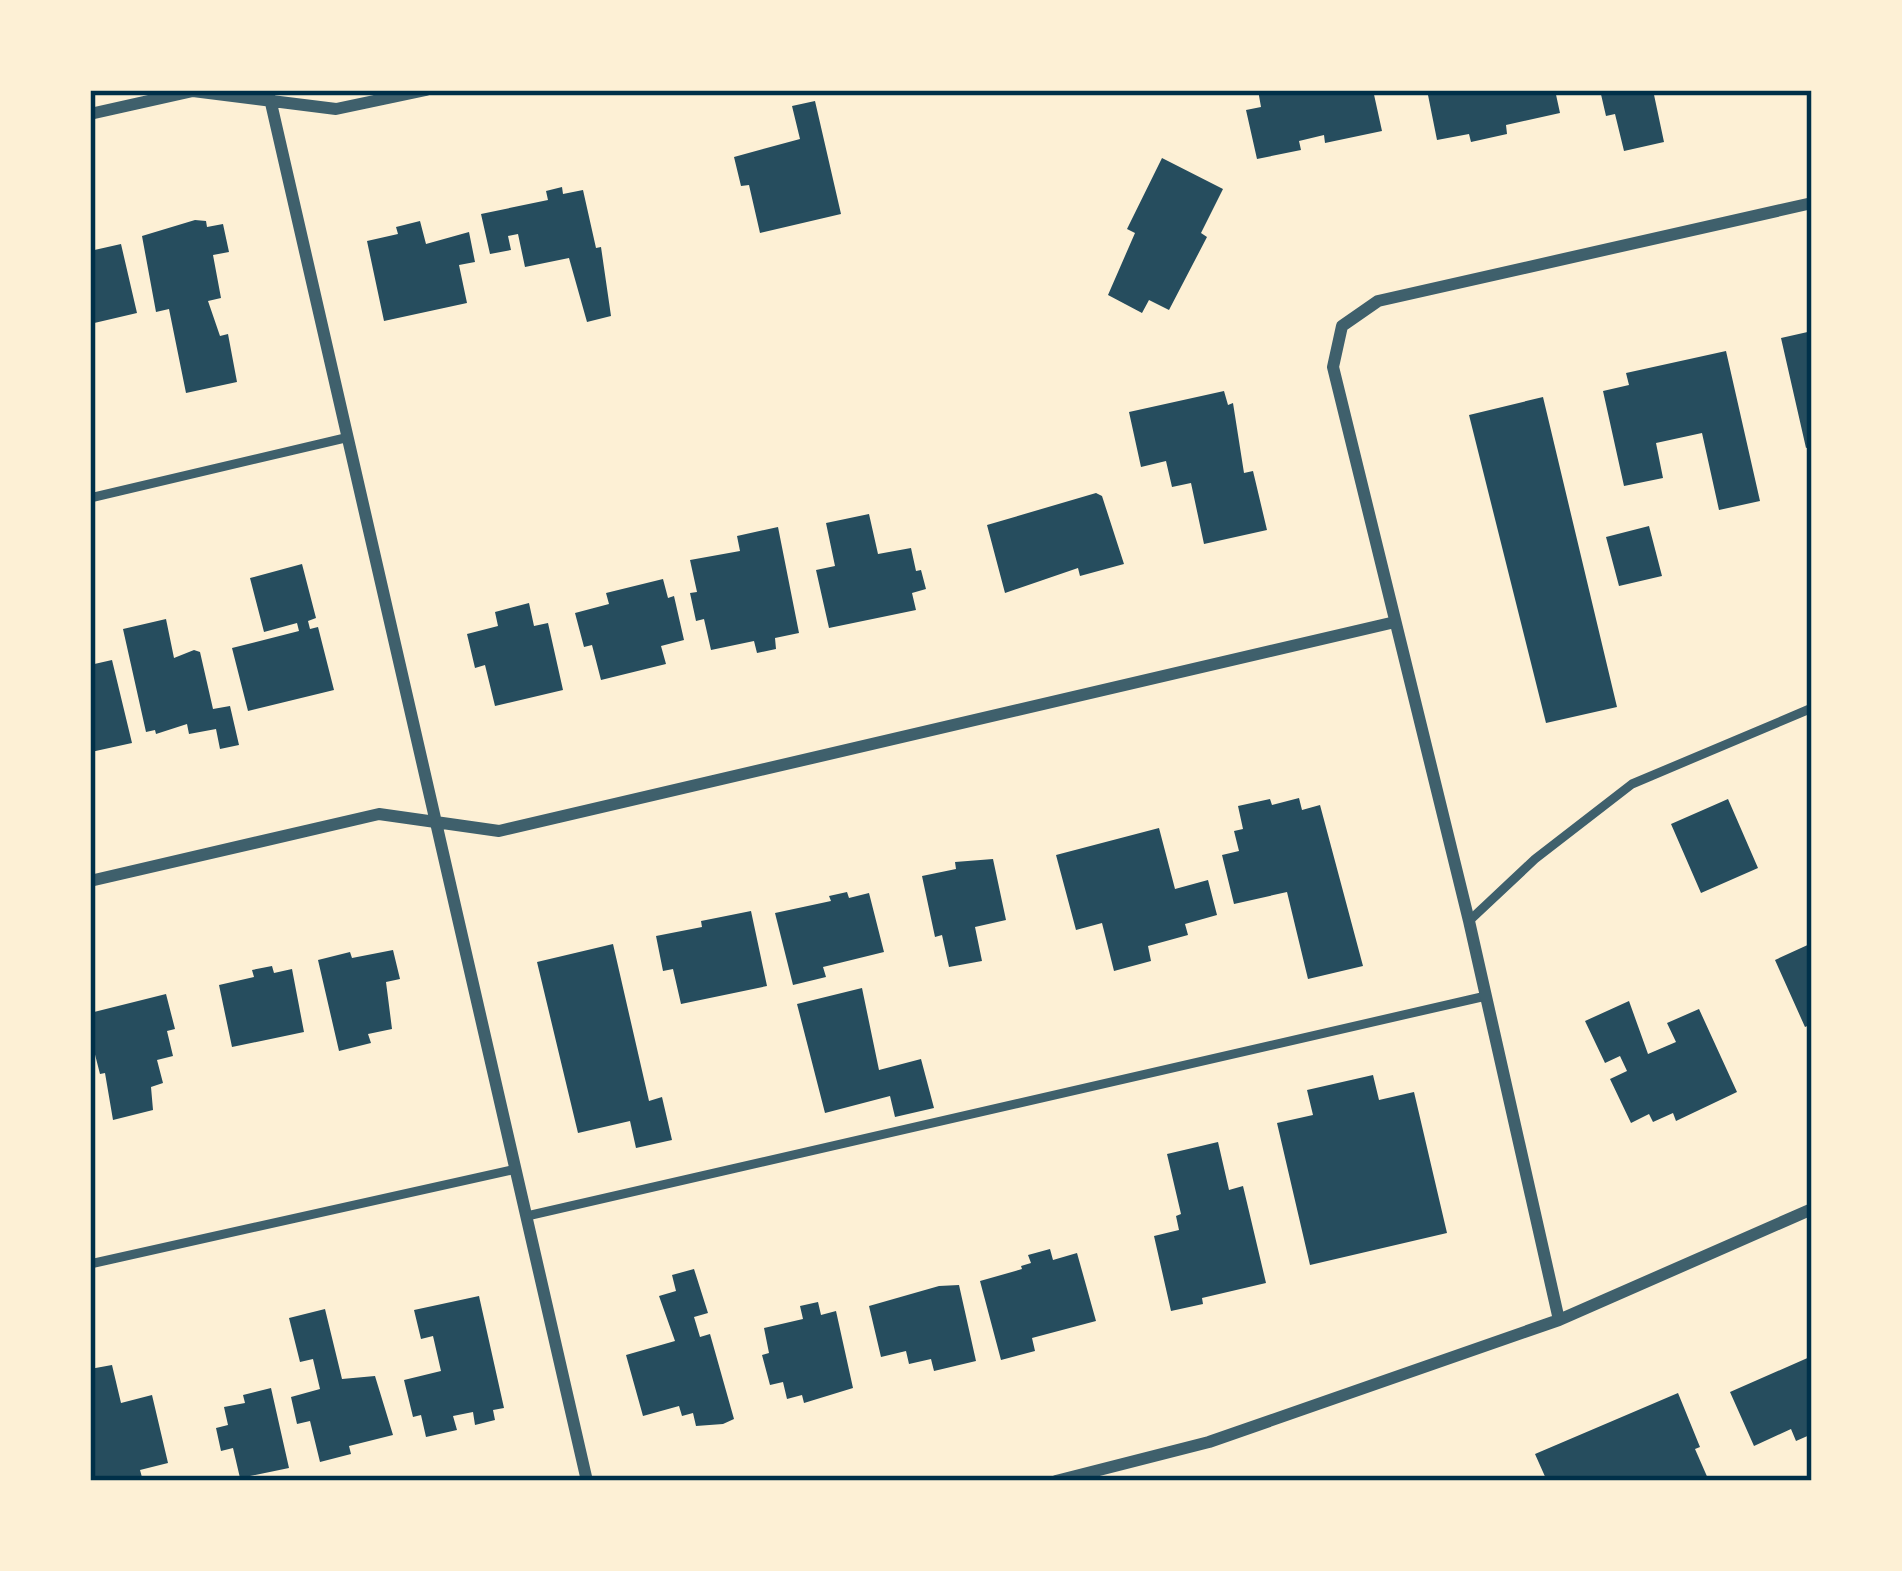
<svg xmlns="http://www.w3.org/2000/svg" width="1902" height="1571" viewBox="0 0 1902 1571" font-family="'Roboto Condensed',sans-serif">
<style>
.building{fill:#264d5e}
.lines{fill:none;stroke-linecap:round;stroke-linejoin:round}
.service{stroke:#3f606c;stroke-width:9}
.minor{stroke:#3f606c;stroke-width:12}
.neatline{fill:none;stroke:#003049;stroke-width:4.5}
</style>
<rect width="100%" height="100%" fill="#fdf0d5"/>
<path class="building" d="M1258 90H1373L1382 131 1325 143 1324 135 1299 141 1301 150 1257 159 1246 110 1261 107Z
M1427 90H1555L1560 113 1506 125 1507 134 1471 142 1469 134 1437 140Z
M1600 90H1653L1664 142 1624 151 1615 114 1606 116Z
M815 101 841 214 760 233 749 185 741 186 734 157 800 139 792 106Z
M1162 158 1223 189 1201 233 1207 237 1169 310 1149 300 1142 313 1108 295 1135 233 1127 229Z
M562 187 563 194 583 190 596 248 601 247 611 316 587 322 569 258 525 267 518 234 508 236 511 250 490 254 481 214 548 200 546 191Z
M195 220 206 221 207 227 223 224 229 252 213 255 221 298 208 301 220 336 228 334 237 382 186 393 169 309 156 312 142 236Z
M420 221 426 244 469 232 475 262 459 265 467 303 384 321 367 241 398 234 396 227Z
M121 244 137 313 90 324V251Z
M1812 331V446L1806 448 1781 338Z
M1726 351 1760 501 1719 510 1702 433 1656 443 1663 478 1624 486 1603 391 1629 385 1626 373Z
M1224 391 1228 405 1233 403 1244 473 1253 471 1267 530 1204 544 1191 483 1172 487 1166 461 1141 467 1129 412Z
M1543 397 1617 707 1546 723 1469 415Z
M1096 493 1102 496 1124 564 1080 576 1078 568 1005 593 987 525Z
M869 514 878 554 911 548 916 571 921 570 926 589 912 593 916 610 829 628 816 570 835 566 826 523Z
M1649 526 1662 576 1619 586 1606 537Z
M778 527 799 633 775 638 776 649 757 653 754 641 711 650 704 619 696 621 690 593 697 592 690 560 740 551 737 536Z
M302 564 316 618 308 621 310 629 318 627 334 690 248 711 232 648 299 631 297 623 264 632 250 578Z
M663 579 668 598 674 596 684 640 661 646 666 664 601 680 592 645 584 647 575 613 609 604 606 593Z
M529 603 534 626 548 623 563 690 495 706 485 665 475 668 467 634 498 626 495 612Z
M166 619 174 658 194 650 200 652 213 709 230 706 239 745 220 749 216 729 189 734 187 724 156 734 155 730 146 732 123 629Z
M112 660 132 743 91 752 90 665Z
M1299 798 1302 810 1320 805 1363 966 1308 979 1287 892 1234 904 1222 855 1239 851 1234 831 1243 829 1238 806 1270 799 1272 805Z
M1728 799 1758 868 1701 893 1671 824Z
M1159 828 1175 889 1208 880 1217 915 1185 924 1188 935 1148 946 1151 961 1114 971 1102 923 1076 930 1056 855Z
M993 859 1006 920 975 927 982 961 949 967 942 935 935 937 922 876 956 869 955 862Z
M847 892 849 898 869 893 884 952 823 967 826 977 793 985 775 913 831 901 829 896Z
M751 911 767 986 681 1004 673 969 663 971 656 936 702 927 701 921Z
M1812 943V1024L1805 1027 1775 960Z
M613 944 649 1101 662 1097 672 1140 636 1148 630 1121 578 1133 537 962Z
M393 950 400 979 386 982 392 1029 368 1034 371 1043 339 1051 318 960 350 952 352 958Z
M272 966 274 973 292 969 304 1032 232 1047 219 985 254 977 252 970Z
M862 988 879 1070 921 1059 934 1108 895 1117 890 1096 825 1113 797 1004Z
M166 994 175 1029 167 1031 173 1056 157 1060 163 1083 151 1087 153 1110 113 1120 105 1073 100 1074 90 1035V1013Z
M1629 1001 1648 1054 1676 1042 1667 1023 1699 1009 1737 1092 1676 1121 1673 1113 1653 1122 1649 1114 1631 1123 1610 1079 1627 1071 1620 1056 1605 1063 1585 1021Z
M1373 1075 1379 1100 1414 1092 1447 1233 1310 1265 1277 1123 1313 1115 1307 1090Z
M1218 1142 1229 1190 1243 1186 1266 1283 1202 1298 1203 1304 1171 1311 1154 1236 1179 1230 1176 1216 1181 1214 1167 1154Z
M1050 1249 1053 1260 1077 1253 1096 1321 1032 1338 1035 1351 1001 1360 980 1281 1022 1269 1021 1266 1031 1263 1028 1255Z
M694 1269 708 1313 694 1317 700 1337 710 1334 734 1419 723 1424 696 1426 693 1413 682 1416 679 1406 643 1416 626 1355 675 1341 659 1296 676 1291 672 1275Z
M959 1285 976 1361 934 1371 931 1359 909 1364 906 1351 881 1357 869 1306 939 1286Z
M479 1296 504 1408 493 1410 495 1420 475 1425 473 1412 453 1416 457 1430 426 1437 421 1415 413 1417 404 1380 441 1371 433 1336 421 1339 414 1310Z
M818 1302 821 1315 836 1311 853 1388 804 1403 802 1395 787 1399 783 1382 770 1385 762 1355 769 1353 764 1328 803 1319 800 1306Z
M325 1309 342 1379 375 1376 393 1435 349 1446 351 1454 320 1462 310 1421 297 1424 291 1397 320 1389 313 1359 300 1362 289 1318Z
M1812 1356V1434L1796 1441 1791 1429 1754 1446 1730 1392Z
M112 1365 121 1403 152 1395 168 1463 140 1470 143 1481H90V1369Z
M271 1388 289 1468 240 1478 233 1448 221 1451 216 1428 228 1425 224 1407 245 1403 243 1395Z
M1678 1393 1700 1447 1695 1449 1709 1481H1547L1535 1454Z"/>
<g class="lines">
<path class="service" d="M90 498 345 438
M1469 921 1535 859 1632 784 1812 708
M527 1216 1486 996
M90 1264 516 1169"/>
<path class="minor" d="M268 90 587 1481
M90 114 193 91 336 109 426 90
M90 881 379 814 499 831 1395 622
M1559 1320 1469 921 1333 367 1342 326 1378 301 1812 203
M1056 1481 1209 1442 1559 1320 1812 1209"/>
</g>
<rect width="1902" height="1571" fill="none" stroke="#fdf0d5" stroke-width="186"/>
<rect x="93" y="93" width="1716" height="1385" class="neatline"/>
</svg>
